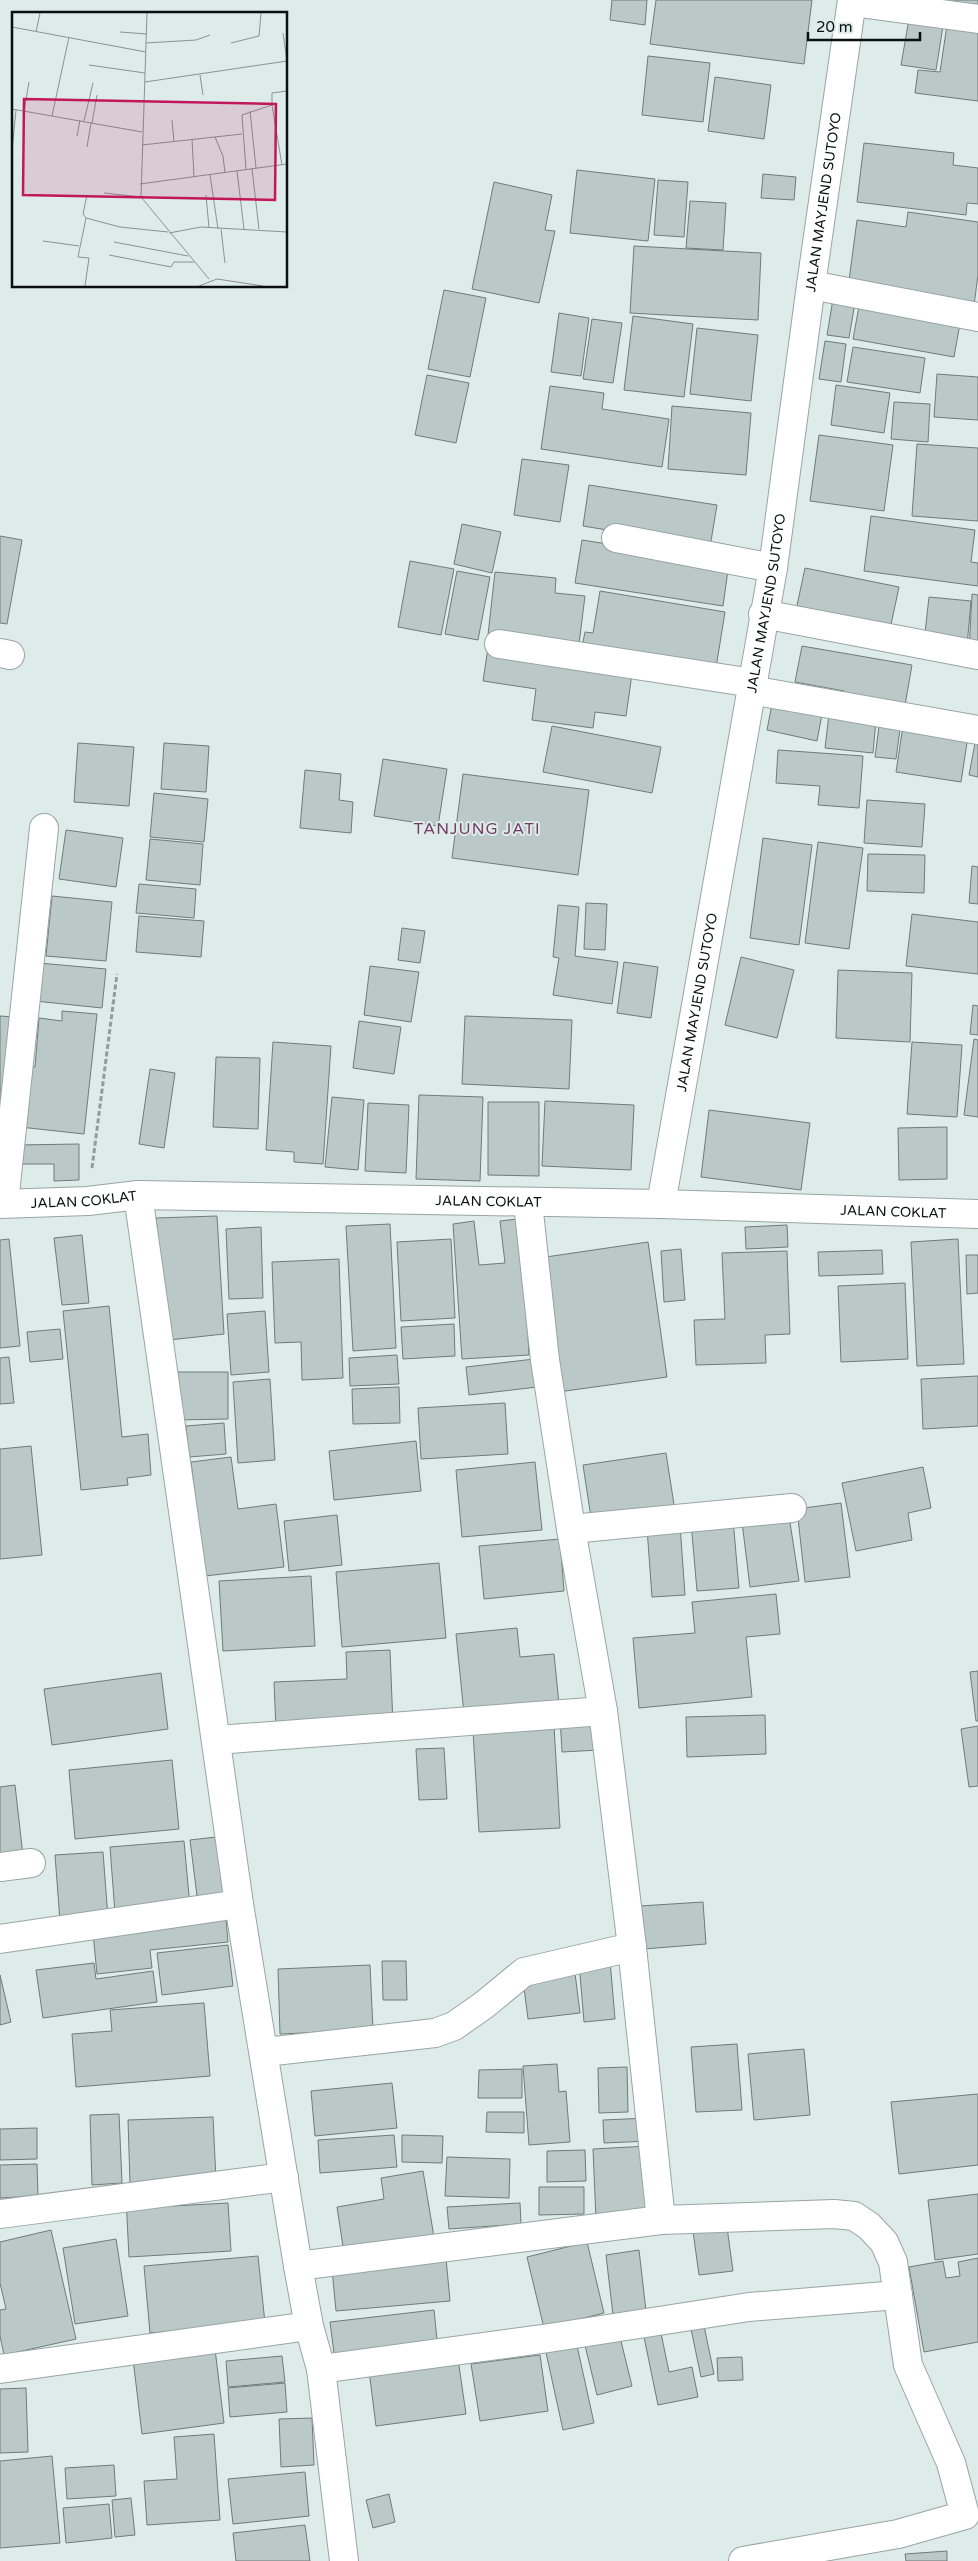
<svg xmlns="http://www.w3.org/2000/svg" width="978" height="2561" viewBox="0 0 978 2561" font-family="'Varela Round',sans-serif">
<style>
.building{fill:#bac8c7;stroke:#6e7b7a}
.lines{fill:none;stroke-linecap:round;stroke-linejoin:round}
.minor-casing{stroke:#98a5a4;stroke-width:30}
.path{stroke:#919c9b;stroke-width:3;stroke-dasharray:5 2.5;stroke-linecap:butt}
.minor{stroke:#fff;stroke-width:28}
.labels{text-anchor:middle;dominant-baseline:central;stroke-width:4;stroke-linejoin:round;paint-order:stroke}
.street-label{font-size:14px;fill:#0a0f0f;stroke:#ddebe9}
.quarter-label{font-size:16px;letter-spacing:1px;fill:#763b65;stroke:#ddebe9}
.inset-road{fill:none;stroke:#899392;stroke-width:1}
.view{fill:#c2185b;fill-opacity:0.15;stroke:#c2185b;stroke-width:2.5}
.inset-edge{fill:none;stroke:#0a0f0f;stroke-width:2.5}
</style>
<rect width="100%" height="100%" fill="#ddebe9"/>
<path class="building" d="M612 0H647L645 25 610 20Z
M656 0H812L804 64 650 44Z
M919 0H978V8Z
M909 19 943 26 936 70 901 65Z
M947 25 978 29V101L915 93 918 70 940 72Z
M648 56 710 63 703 122 642 115Z
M715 77 771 85 764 139 708 131Z
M864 143 954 153 953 165 978 168V204L967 203 966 215 857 202Z
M577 170 655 179 648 241 570 233Z
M763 174 796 177 794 200 761 198Z
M658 180 688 182 684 237 654 235Z
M494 182 552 195 545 230 555 231 539 303 472 289Z
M690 201 726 203 723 250 686 248Z
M908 212 978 222V275L974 305 848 288 857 220 906 227Z
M634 246 761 253 758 320 630 313Z
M444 290 486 298 470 377 428 369Z
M834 293 856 297 849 338 827 335Z
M860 301 961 318 954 357 853 339Z
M559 313 589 318 581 376 551 372Z
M633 316 693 324 684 397 624 390Z
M592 319 622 323 613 383 583 379Z
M697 328 758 335 751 401 690 394Z
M825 341 846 344 841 382 819 379Z
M853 347 925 358 920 393 847 382Z
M937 374 978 377V420L934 417Z
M427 375 469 383 456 443 415 435Z
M836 385 890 393 884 433 831 425Z
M550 386 604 393 602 409 669 419 662 467 541 449Z
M894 402 930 404 928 442 891 439Z
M672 406 751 413 746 475 668 469Z
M819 435 893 445 884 511 810 501Z
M917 444 978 448V521L912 516Z
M522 459 569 465 560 522 514 515Z
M589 485 717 505 710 547 583 526Z
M871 516 975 530 971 562 978 563V586L864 571Z
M462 524 501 532 492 573 454 564Z
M0 536 22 540 7 624 0 623Z
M582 540 729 563 723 606 575 583Z
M410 561 454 569 441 635 398 627Z
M805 568 899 587 889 634 795 615Z
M457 571 490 577 478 640 445 634Z
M495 572 556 578 555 593 585 596 579 644 488 635Z
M600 591 725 612 715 674 581 652 585 632 593 633Z
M972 594 978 595V652H969Z
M929 597 971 601 967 646 924 642Z
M802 646 912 665 904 711 842 700 844 691 795 682Z
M488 648 633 667 626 716 595 712 593 728 532 720 536 689 483 681Z
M773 699 823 709 817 741 767 730Z
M829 714 876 720 873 753 825 748Z
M880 719 901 722 896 759 875 757Z
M552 726 661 747 652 793 543 772Z
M903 726 968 736 961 782 896 772Z
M976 738H978V777L969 775Z
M78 743 134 747 129 806 74 802Z
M164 743 209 746 206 792 161 789Z
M778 750 863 756 859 808 818 805 820 786 776 783Z
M383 759 447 769 438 826 374 816Z
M305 770 341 774 339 800 353 802 351 833 300 828Z
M463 774 589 790 578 875 452 858Z
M154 793 208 799 204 842 150 837Z
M867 800 925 804 922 847 864 843Z
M66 830 123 838 116 887 59 879Z
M763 838 812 845 799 945 750 938Z
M150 839 203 844 200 885 146 880Z
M818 842 863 848 849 949 805 943Z
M868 854 925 855 924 893 867 891Z
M972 866 978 867V904L969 903Z
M139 884 196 889 194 918 136 913Z
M52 896 112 902 106 961 46 956Z
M586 903 607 904 605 950 584 949Z
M558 905 579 907 575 956 618 962 612 1004 553 995 559 958 553 957Z
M912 914 978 922V974L906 966Z
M139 916 204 921 201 957 136 952Z
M402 928 425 931 420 963 398 960Z
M741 957 794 970 777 1038 725 1025Z
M624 962 658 967 651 1018 617 1013Z
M39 963 106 969 102 1008 35 1001Z
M370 966 419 972 411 1022 364 1015Z
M838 970 912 973 910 1042 836 1038Z
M973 1005 978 1006V1035L970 1034Z
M62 1011 97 1014 84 1134 20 1127 26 1066 35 1067 39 1018 62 1021Z
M0 1016 13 1017 0 1141Z
M465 1016 572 1020 569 1089 462 1084Z
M359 1021 401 1027 394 1074 353 1068Z
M974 1039 978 1040V1117L964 1115Z
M273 1042 331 1046 323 1164 294 1162V1152L266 1150Z
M912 1042 962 1045 957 1117 907 1114Z
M216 1057 260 1058 258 1129 213 1127Z
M150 1069 175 1073 164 1148 139 1144Z
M419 1095 483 1097 480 1181 416 1179Z
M332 1097 364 1100 358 1170 325 1167Z
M545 1101 634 1105 631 1170 542 1166Z
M488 1102H539V1176L488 1175Z
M368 1103 409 1105 406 1173 365 1171Z
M709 1110 810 1123 801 1190 701 1177Z
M947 1127V1179L899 1180 898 1128Z
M79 1144V1180L54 1181V1164H17L18 1145Z
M217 1216 224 1334 169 1340 156 1218Z
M526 1218 539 1336 528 1337 529 1355 462 1359 453 1224 474 1221 479 1265 505 1263 500 1221Z
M390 1224 396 1348 353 1351 346 1226Z
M787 1225 788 1247 746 1249 745 1227Z
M261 1227 263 1298 229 1299 226 1229Z
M82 1235 89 1303 62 1305 54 1238Z
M9 1239 20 1346 0 1348V1240Z
M451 1239 455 1318 401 1321 397 1242Z
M958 1239 964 1364 917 1366 911 1242Z
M648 1242 667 1377 558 1392 539 1258Z
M681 1249 685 1300 664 1302 661 1251Z
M882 1250 883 1274 819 1276 818 1252Z
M787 1251 790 1334 765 1335 766 1363 696 1365 694 1320 725 1319 722 1253Z
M966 1255H978V1293L967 1294Z
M339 1259 343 1378 302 1380 301 1342 275 1343 272 1262Z
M905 1283 908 1359 841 1362 838 1286Z
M109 1306 122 1437 148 1434 151 1475 127 1478 128 1485 81 1490 63 1311Z
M265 1311 269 1372 231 1375 227 1314Z
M454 1324 455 1356 403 1359 401 1327Z
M60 1329 63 1359 30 1362 27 1332Z
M397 1355 399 1384 350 1386 349 1358Z
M9 1357 14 1403 0 1404V1358Z
M543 1358 546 1386 469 1395 466 1367Z
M174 1372H228V1419L175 1420Z
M978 1376V1426L923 1429 921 1379Z
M270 1379 275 1460 238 1463 233 1382Z
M399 1387 400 1423 353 1424 352 1389Z
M505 1403 508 1454 421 1459 418 1408Z
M224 1423 226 1454 189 1457 186 1426Z
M416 1441 421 1491 334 1500 329 1451Z
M31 1446 42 1555 0 1559V1449Z
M666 1453 675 1511 592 1524 583 1465Z
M231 1457 238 1509 276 1504 284 1567 205 1576 191 1462Z
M535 1462 542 1530 462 1537 456 1470Z
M923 1467 931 1508 908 1513 912 1540 856 1551 842 1483Z
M841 1503 850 1577 805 1582 797 1509Z
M337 1515 342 1565 289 1571 284 1521Z
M789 1516 799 1581 750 1587 742 1522Z
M733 1519 739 1588 697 1591 691 1522Z
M680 1525 685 1595 652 1597 647 1528Z
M560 1539 564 1591 484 1599 479 1546Z
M439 1563 446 1638 342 1647 336 1572Z
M311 1576 315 1646 223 1651 219 1581Z
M776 1594 780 1634 746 1637 752 1697 639 1708 633 1638 695 1633 692 1602Z
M517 1628 520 1657 554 1654 559 1704 464 1714 456 1634Z
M390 1650 393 1725 276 1730 274 1682 347 1679 346 1652Z
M978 1671V1721H976L970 1672Z
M161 1673 168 1729 52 1745 44 1689Z
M765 1715 766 1754 687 1757 686 1717Z
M597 1716 599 1750 562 1752 560 1718Z
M554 1726 560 1828 479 1832 473 1731Z
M978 1726V1786L969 1787 961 1729Z
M444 1748 447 1799 419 1800 416 1749Z
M172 1760 179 1829 75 1839 69 1770Z
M15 1785 23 1856 0 1858V1787Z
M216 1837 224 1900 198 1904 190 1840Z
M184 1841 190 1907 115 1913 110 1847Z
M103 1852 108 1918 60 1921 55 1855Z
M703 1902 706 1944 644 1949 640 1906Z
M226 1919 228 1942 150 1950 152 1968 97 1974 93 1933Z
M228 1945 233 1986 162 1995 157 1953Z
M610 1960 615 2019 584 2022 579 1963Z
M382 1961H406L407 2000H383Z
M94 1963 96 1979 153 1971 157 2002 43 2018 36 1970Z
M370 1965 373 2030 280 2034 278 1969Z
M575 1973 580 2013 528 2019 523 1980Z
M0 1975 11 2022 0 2025Z
M204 2003 210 2076 76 2087 72 2034 112 2031 110 2010Z
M737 2044 742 2110 696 2112 691 2047Z
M804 2049 810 2115 754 2120 748 2054Z
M557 2064 559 2092 566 2091 570 2142 529 2145 523 2066Z
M627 2067 628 2112 599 2113 598 2068Z
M522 2069V2098H478L479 2070Z
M392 2083 397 2128 315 2136 311 2091Z
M978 2094V2165L899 2174 891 2102Z
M487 2112H524V2133L486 2132Z
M119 2114 122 2183 92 2185 90 2115Z
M213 2117 216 2180 130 2183 128 2120Z
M648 2118 649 2141 604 2143 603 2120Z
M37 2128V2159L0 2160V2129Z
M394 2135 397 2167 320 2173 318 2140Z
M402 2135 443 2136 442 2163 402 2162Z
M648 2146 652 2216 596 2219 593 2149Z
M585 2150 586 2181 547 2182V2151Z
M447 2157 510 2159 509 2198 445 2196Z
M37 2164 38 2196 0 2198V2165Z
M423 2171 434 2237 344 2253 337 2207 384 2199 381 2178Z
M539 2187H584V2214L539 2215Z
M978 2194V2254L935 2260 928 2200Z
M173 2197V2206L228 2203 231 2251 129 2257 126 2199Z
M520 2203 521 2224 449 2229 447 2207Z
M726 2220 733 2271 699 2275 692 2224Z
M51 2230 76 2339 4 2355 0 2336V2310L6 2309 0 2283V2242Z
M116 2239 128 2316 75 2324 63 2248Z
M587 2242 604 2313 544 2328 527 2257Z
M639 2250 646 2311 613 2315 606 2255Z
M258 2256 265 2323 150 2333 144 2266Z
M446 2258 450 2301 336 2311 332 2269Z
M978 2258V2342L924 2352 909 2267 943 2261 946 2278 960 2276 958 2262Z
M434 2310 438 2349 335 2361 330 2322Z
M703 2321 714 2374 701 2377 690 2324Z
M619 2333 632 2386 597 2395 584 2341Z
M661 2333 669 2372 692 2367 698 2397 658 2405 644 2337Z
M576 2341 594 2423 563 2430 545 2348Z
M215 2349 224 2423 142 2434 133 2359Z
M540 2355 548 2411 480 2421 471 2364Z
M282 2356 285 2382 228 2387 226 2361Z
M742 2357 743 2380 718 2381 717 2358Z
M458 2359 466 2414 376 2426 369 2371Z
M285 2383 287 2412 230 2417 228 2388Z
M26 2388 28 2452 0 2453V2389Z
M312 2418 314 2465 281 2467 279 2419Z
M214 2434 220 2520 147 2525 144 2481 177 2479 174 2437Z
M52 2456 60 2543 0 2548V2461Z
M114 2465 116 2496 67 2499 65 2468Z
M305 2472 309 2516 233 2524 228 2479Z
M389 2494 395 2522 373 2528 366 2500Z
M131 2498 135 2535 115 2537 112 2500Z
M109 2504 112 2538 66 2543 63 2508Z
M305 2525 310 2561H236L233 2533Z
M947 2551V2561H906L905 2554Z"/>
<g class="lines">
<defs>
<g id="minor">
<path d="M852 2 978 19"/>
<path d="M811 285 978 317"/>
<path d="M616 538 773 568"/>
<path d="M763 614 978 655"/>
<path d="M499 644 753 683"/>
<path d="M0 653 10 655"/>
<path d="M751 690 978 730"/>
<path d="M138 1195 239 1904 298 2266 309 2326 321 2369 344 2561"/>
<path d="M4 1203 44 828"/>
<path d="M528 1203 545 1360 571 1529 603 1711 632 1947 661 2220"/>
<path id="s1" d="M0 1204 88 1201 138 1195 661 1204 978 1214"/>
<path id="s2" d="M661 1204 773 568 811 285 852 0"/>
<path d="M571 1529 792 1508"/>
<path d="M217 1740 603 1711"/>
<path d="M0 1867 31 1863"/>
<path d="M0 1939 239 1904"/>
<path d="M265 2052 435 2033 454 2026 484 2005 524 1972 632 1947"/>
<path d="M0 2214 284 2177"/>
<path d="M298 2266 661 2220 834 2214 854 2216 869 2226 884 2242 893 2262 908 2365 951 2463 965 2515 898 2534 743 2561"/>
<path d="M0 2369 309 2326"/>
<path d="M321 2369 549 2338 749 2307 898 2295"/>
</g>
</defs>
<use href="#minor" class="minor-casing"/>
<path class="path" d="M92 1168 117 974"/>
<use href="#minor" class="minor"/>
</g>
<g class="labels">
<g class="street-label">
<text stroke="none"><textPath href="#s2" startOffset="1015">JALAN MAYJEND SUTOYO</textPath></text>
<text stroke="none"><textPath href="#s2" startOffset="610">JALAN MAYJEND SUTOYO</textPath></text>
<text stroke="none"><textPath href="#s2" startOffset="205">JALAN MAYJEND SUTOYO</textPath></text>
<text stroke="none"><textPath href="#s1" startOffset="84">JALAN COKLAT</textPath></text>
<text stroke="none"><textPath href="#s1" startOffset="489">JALAN COKLAT</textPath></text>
<text stroke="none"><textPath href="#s1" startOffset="894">JALAN COKLAT</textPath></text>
</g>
<g class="quarter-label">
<text x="477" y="829">TANJUNG JATI</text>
</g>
</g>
<g transform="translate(12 12)">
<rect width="275" height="275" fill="#ddebe9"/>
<path class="inset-road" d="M135 1 129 185 197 267M0 15 134 40M24 20 28 1M108 20 135 22M271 21 275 49M134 31 184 28 198 23M219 31 247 24 249 1M77 53 133 61M188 63 191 83M133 70 275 49M260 93V81L275 79M0 97 130 120M238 99 244 156M12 100 17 70M40 104 57 25M160 108 162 130M72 109 81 71M80 111 85 83M65 124 68 108M203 125 211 144 213 161M180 127 182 165M130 133 230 122M75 135 79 111M0 138 4 98M240 157 247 217M234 158 230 103 260 93 270 153M225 159 232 217M198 163 206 217M128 172 275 152M92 181 129 185M75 183 71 202 74 206 108 215 156 220M194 183 197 216M209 217 213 251M157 221 189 215 275 220M31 229 67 234M102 230 176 244M97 243 159 255 162 250H182M73 274 77 246 66 245 74 206M187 274 205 267 251 274"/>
<path class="view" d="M12 87 264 92 263 188 11 183Z"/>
<rect width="275" height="275" class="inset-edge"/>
</g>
<path d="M808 32v8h112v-8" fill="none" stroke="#0a0f0f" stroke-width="2.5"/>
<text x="816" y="32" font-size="15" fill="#0a0f0f" stroke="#ddebe9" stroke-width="4" paint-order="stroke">20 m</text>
</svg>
